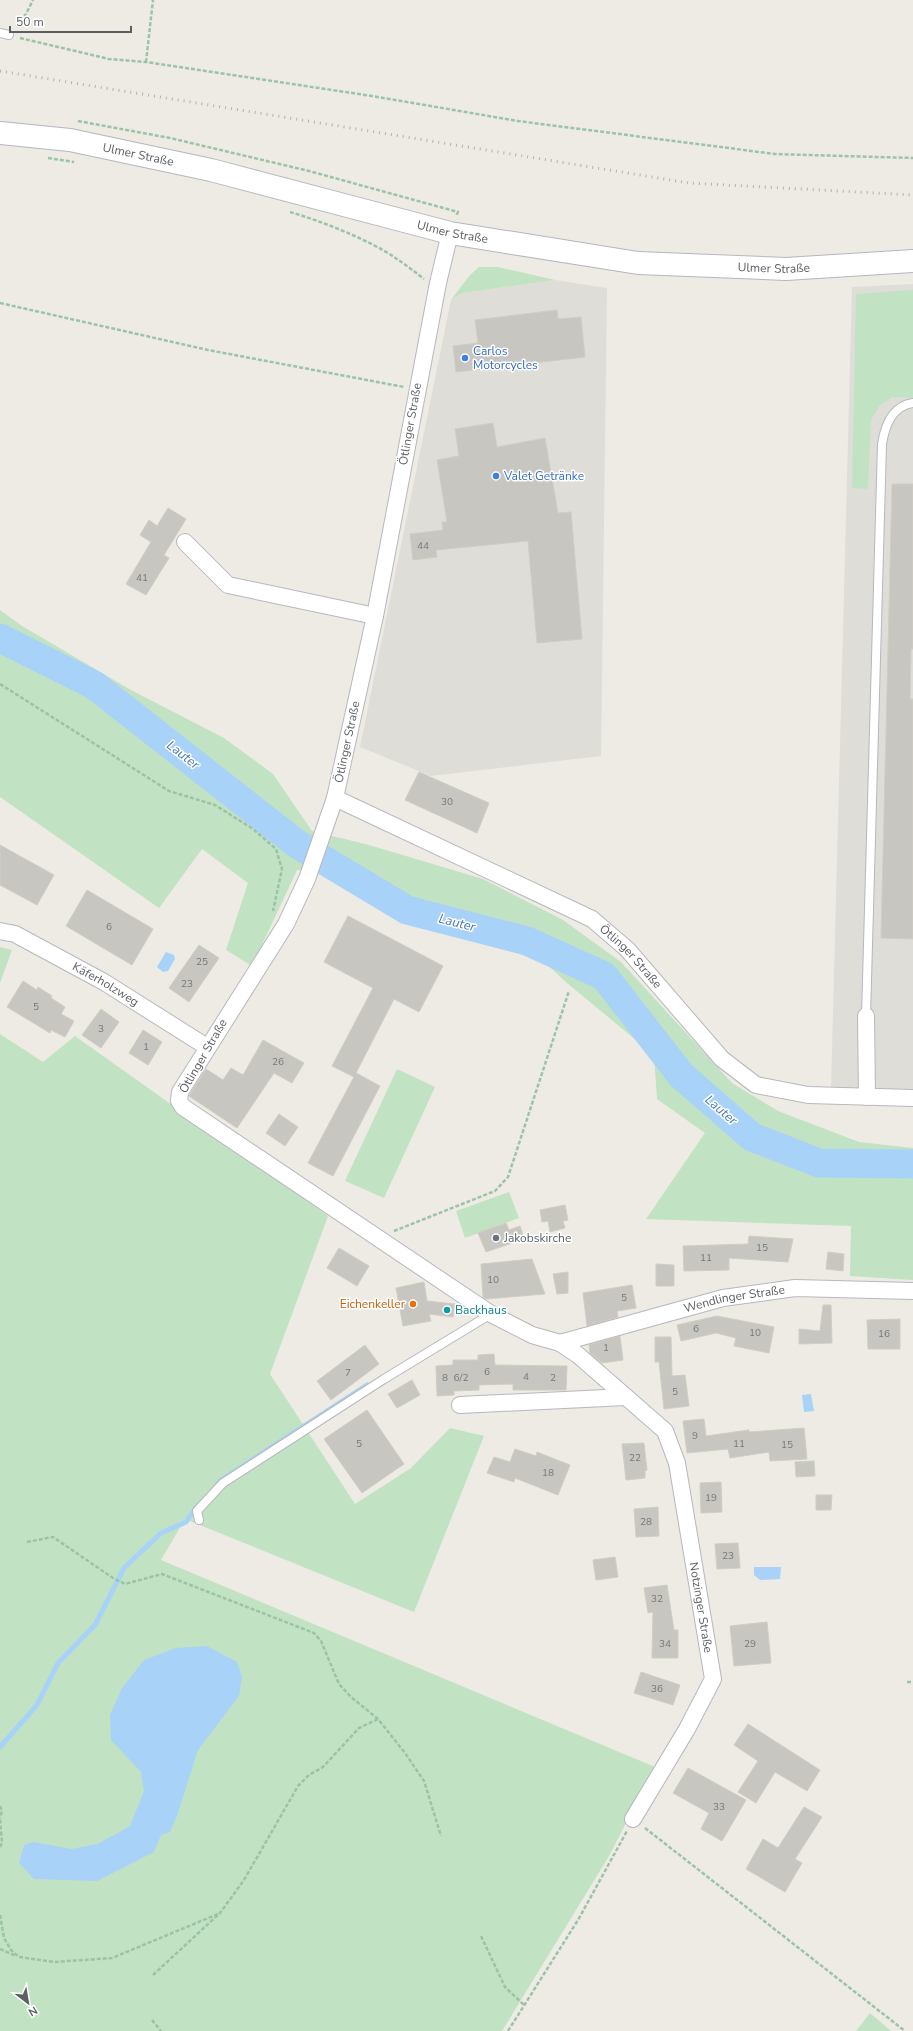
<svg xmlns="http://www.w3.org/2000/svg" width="913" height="2031" viewBox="0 0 913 2031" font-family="'Nunito Sans',sans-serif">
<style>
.industrial{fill:#dfddd8}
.green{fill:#c1e3c3}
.water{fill:#a8d2f8}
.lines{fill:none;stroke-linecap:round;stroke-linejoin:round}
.stream{stroke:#a8d2f8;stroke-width:5}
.river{stroke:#a8d2f8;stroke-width:29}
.building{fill:#c8c6c0;stroke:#d1cdc2}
.service-casing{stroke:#b6b8bd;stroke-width:10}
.minor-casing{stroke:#b6b8bd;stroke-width:18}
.secondary-casing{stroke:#b5b7bc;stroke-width:24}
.path{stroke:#9cc3a8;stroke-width:2.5;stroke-dasharray:4 2;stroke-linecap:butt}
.service{stroke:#fff;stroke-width:8}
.minor{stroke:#fff;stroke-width:16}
.secondary{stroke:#fff;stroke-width:22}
.rail{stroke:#b2b2b3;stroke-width:3;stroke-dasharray:1 5;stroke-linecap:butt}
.shop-dot{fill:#3f7fe0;stroke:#fff;stroke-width:1.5}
.worship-dot{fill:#6b7280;stroke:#fff;stroke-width:1.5}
.food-dot{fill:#e8710a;stroke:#fff;stroke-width:1.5}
.culture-dot{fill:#0f9aa8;stroke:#fff;stroke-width:1.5}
.labels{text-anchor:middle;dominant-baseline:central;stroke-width:3;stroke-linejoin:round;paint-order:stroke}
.number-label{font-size:10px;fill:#76787a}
.street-label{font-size:12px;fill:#5b5e63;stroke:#fff}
.shop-label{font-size:12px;fill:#366cbe;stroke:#fff;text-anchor:start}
.worship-label{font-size:12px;fill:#5b616d;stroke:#fff;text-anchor:start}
.food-label{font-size:12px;fill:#c56008;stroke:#fff;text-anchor:end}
.culture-label{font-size:12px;fill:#0d838f;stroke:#fff;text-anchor:start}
.water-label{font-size:13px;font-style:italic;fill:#4979b2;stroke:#fff}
</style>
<rect width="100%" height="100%" fill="#edebe3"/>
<path class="industrial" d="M555 280 607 288 601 756 431 776 360 747 451 300 463 293Z
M913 284V1090L831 1089 852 287Z"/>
<path class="green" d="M479 267H498L555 280 463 293 451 300 469 276Z
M913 290V398L893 397 880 405 871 420 868 489 852 488 856 294Z
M0 610 22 626 131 690 224 738 273 774 312 831 369 845 483 879 563 920 621 962 732 1083 778 1111 859 1142 913 1148V1280L850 1276 851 1226 646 1219 705 1133 657 1099 654 1055 567 983 542 960 439 932 394 912 323 872 297 870 252 966 226 950 248 883 202 849 159 908 0 797Z
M0 947 12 950 0 983Z
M0 1034 43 1062 75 1036 328 1216 270 1374 355 1504 411 1468 450 1428 484 1436 414 1612 185 1519 161 1560 655 1767 609 1856 502 2031H0Z
M397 1069 435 1087 384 1198 345 1181Z
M509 1192 519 1218 465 1238 456 1211Z
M870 2013 891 2031H856Z"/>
<path class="water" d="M166 952 174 955 175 959 168 971 163 972 157 967Z
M811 1394 814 1411 804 1412 802 1395Z
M754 1567H781L780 1579 760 1580 754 1575Z
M207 1646 237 1662 242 1677 239 1696 198 1750 177 1816 170 1832 161 1835 154 1852 97 1881 34 1879 19 1863 24 1845 34 1842 71 1849 98 1844 130 1826 144 1791 141 1772 111 1740 110 1715 122 1688 144 1660 176 1648Z"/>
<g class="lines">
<path class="stream" d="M217 1484 221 1480 367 1385
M0 1747 37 1705 58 1663 95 1625 124 1568 161 1533 186 1522 197 1506"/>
<path class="river" d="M0 638 94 685 297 844 407 910 527 941 604 976 681 1075 752 1137 819 1163 913 1164"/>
</g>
<path class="building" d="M557 310 558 319 581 317 585 357 456 372 453 346 478 343 475 320Z
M493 423 497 447 545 438 558 513 571 512 582 639 537 643 528 541 436 550 437 557 413 560 410 534 443 530 442 522H447L437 460 459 456 455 429Z
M892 484H913V649H911L910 699H913V939L881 938Z
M168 508 186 519 164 555 169 558 146 595 126 584 151 542 140 535 149 520 157 526Z
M419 772 489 803 477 833 405 800Z
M0 845 54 875 37 905 0 885Z
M87 890 153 929 132 965 66 926Z
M348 916 443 966 419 1012 394 999 356 1073 380 1086 333 1176 308 1163 354 1077 332 1066 373 988 324 962Z
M199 945 219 958 189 1002 169 988Z
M23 981 37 990 38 987 52 996 51 998 65 1007 61 1014 74 1021 65 1037 51 1030 50 1033 7 1007Z
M101 1009 119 1022 101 1048 82 1035Z
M143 1030 162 1042 148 1065 129 1053Z
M263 1040 304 1063 292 1083 274 1073 237 1128 189 1096 206 1069 223 1080 231 1068 243 1075Z
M279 1114 298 1127 285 1146 266 1133Z
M565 1205 568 1220 563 1221 565 1228 550 1232 548 1221 542 1222 540 1210Z
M506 1223 509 1230 520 1226 524 1239 486 1252 478 1233Z
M749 1236 793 1239 788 1262 729 1258V1270L684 1271 683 1246 748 1244Z
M339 1248 369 1266 357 1286 327 1268Z
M828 1252 844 1254 843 1271 826 1269Z
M532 1259 545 1294 486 1299 483 1297 481 1264Z
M656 1264 674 1265V1286H656Z
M568 1272V1293L557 1294 553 1274Z
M424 1282 427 1301 455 1304 453 1317 429 1314 431 1321 403 1326 396 1288Z
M632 1285 636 1308 617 1311 618 1317 587 1326 583 1293Z
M823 1305H831L832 1343 799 1344V1329L820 1331Z
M717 1316 774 1327 769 1353 734 1346 736 1338 716 1333 681 1341 677 1325Z
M900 1319V1349H868L867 1320Z
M620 1336 623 1360 602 1363 590 1353 589 1345Z
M655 1337H671L672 1376 685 1375 689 1406 664 1409 659 1362H655Z
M365 1345 379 1364 331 1400 317 1381Z
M494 1354 495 1365 567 1366 566 1390H513V1384L479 1385V1390L454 1391V1395L437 1396 436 1366 453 1365V1360H478V1355Z
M412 1380 420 1395 397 1408 388 1394Z
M367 1410 404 1464 362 1493 324 1439Z
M704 1419 706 1436 749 1430V1432L804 1428 807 1459 770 1461 769 1452 730 1458 728 1449 687 1453 683 1421Z
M644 1443 647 1470 645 1471V1478L626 1480 622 1444Z
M515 1449 536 1456 537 1452 570 1465 558 1495 515 1478 514 1482 487 1473 494 1457 510 1462Z
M814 1461 815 1476 796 1477 795 1462Z
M721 1482 722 1512 701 1513 700 1483Z
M816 1495H832L831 1510H816Z
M658 1507 659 1536 636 1537 634 1509Z
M738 1543 740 1568 717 1569 715 1544Z
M615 1557 618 1577 596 1580 593 1560Z
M667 1585 674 1630H678V1658H652L653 1612 648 1613 644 1588Z
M767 1622 771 1663 734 1666 730 1626Z
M641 1672 680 1685 673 1705 634 1693Z
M748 1724 820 1770 807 1791 775 1772 756 1803 738 1792 758 1761 734 1745Z
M688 1768 746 1800 722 1841 701 1829 709 1813 673 1793Z
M804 1807 822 1817 795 1859 802 1863 785 1892 746 1869 763 1839 778 1848Z"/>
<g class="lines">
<defs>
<path id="service" d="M0 33 9 35
M866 1016 882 444C885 425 892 406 913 403
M199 1520 197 1511 223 1483 384 1379 491 1314"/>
<g id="minor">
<path id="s1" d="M450 233 438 283 375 616 335 798 307 879 286 924 180 1092 179 1101 183 1107 491 1314 532 1335 560 1343 578 1355 665 1431 677 1463 713 1679 687 1729 633 1819"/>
<path d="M185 542 228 585 375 616"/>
<path id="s2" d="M335 798 592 919 627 949 722 1059 756 1085 808 1095 913 1098"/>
<path id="s3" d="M0 931 15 934 104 982 207 1047"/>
<path d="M866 1016 867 1097"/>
<path id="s4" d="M560 1343 723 1298 795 1288 913 1291"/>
<path d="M460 1405 626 1397"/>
</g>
<g id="secondary">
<path id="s5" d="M0 133 70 140 211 170 450 233 638 263 786 269 913 261"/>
</g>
</defs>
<use href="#service" class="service-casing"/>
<use href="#minor" class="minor-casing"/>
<use href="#secondary" class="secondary-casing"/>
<path class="path" d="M16 26 26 14 33 0
M20 38 109 59 146 62 372 96 518 121 775 154 913 158
M146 62 153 0
M78 121 170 138 309 171 458 212 456 216
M48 158 74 162
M290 212C321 221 370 240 397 259 406 265 415 272 424 279
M0 303 208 350 404 387
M0 684 169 791 215 805 253 829 276 849 282 869 273 911
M394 1231 495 1191 508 1177 569 991
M27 1542 53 1537 113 1578 125 1584 162 1574 314 1633 321 1641 339 1684 351 1697 378 1719 405 1753 424 1781 441 1836
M907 1682H913
M0 1806 2 1811 0 1818
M645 1828 905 2031
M0 1847 2 1843 0 1818
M0 1915 4 1938 11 1950 19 1957 54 1962 112 1958 218 1914
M481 1936 505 1987 524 2005
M0 1949 16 1956
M153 1975 220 1913 244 1880 298 1786 309 1775 323 1767 359 1728 378 1719
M152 2020 161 2031
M508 2031 578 1920 627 1831"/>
<use href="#service" class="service"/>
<use href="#minor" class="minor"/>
<use href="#secondary" class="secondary"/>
<path class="rail" d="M0 71 689 183 913 195"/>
</g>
<g class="shop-dot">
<circle cx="465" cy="358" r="4"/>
<circle cx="496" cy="476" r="4"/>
</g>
<circle class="worship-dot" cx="496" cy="1238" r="4"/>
<circle class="food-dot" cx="413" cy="1304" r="4"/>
<circle class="culture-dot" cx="447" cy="1310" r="4"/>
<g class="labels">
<g class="number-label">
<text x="423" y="546">44</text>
<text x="142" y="578">41</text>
<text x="447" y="802">30</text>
<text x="109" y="927">6</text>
<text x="202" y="962">25</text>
<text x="187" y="984">23</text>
<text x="36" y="1007">5</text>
<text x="101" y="1029">3</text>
<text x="146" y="1047">1</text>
<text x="278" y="1062">26</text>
<text x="762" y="1248">15</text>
<text x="706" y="1258">11</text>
<text x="493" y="1280">10</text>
<text x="624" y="1298">5</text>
<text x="696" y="1329">6</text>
<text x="755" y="1333">10</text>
<text x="884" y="1334">16</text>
<text x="606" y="1348">1</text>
<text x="487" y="1372">6</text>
<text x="348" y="1373">7</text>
<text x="526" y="1377">4</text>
<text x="445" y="1378">8</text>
<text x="461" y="1378">6/2</text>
<text x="553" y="1378">2</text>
<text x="675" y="1392">5</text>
<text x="695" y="1436">9</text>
<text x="359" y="1444">5</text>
<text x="739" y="1444">11</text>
<text x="787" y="1445">15</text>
<text x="635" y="1458">22</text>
<text x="548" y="1473">18</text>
<text x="711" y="1498">19</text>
<text x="646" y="1522">28</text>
<text x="728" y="1556">23</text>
<text x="657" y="1599">32</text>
<text x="665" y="1644">34</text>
<text x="750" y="1644">29</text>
<text x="657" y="1689">36</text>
<text x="719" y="1807">33</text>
</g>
<g class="street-label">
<text stroke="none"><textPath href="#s5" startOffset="140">Ulmer Straße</textPath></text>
<text stroke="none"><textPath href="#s5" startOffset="464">Ulmer Straße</textPath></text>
<text stroke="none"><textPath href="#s5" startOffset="788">Ulmer Straße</textPath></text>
<text transform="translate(410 424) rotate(-80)">Ötlinger Straße</text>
<text transform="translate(347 742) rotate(-78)">Ötlinger Straße</text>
<text stroke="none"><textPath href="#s2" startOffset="338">Ötlinger Straße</textPath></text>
<text stroke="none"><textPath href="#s3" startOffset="119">Käferholzweg</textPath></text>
<text transform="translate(203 1056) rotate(-60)">Ötlinger Straße</text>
<text stroke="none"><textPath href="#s4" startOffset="180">Wendlinger Straße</textPath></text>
<text stroke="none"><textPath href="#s1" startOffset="1691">Notzinger Straße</textPath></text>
</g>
<g class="shop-label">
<text x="473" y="351">Carlos<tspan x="473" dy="14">Motorcycles</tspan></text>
<text x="504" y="476">Valet Getränke</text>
</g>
<g class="worship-label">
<text x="504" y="1238">Jakobskirche</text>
</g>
<g class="food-label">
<text x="405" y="1304">Eichenkeller</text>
</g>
<g class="culture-label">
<text x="455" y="1310">Backhaus</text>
</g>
<g class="water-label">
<text transform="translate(183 755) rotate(38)">Lauter</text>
<text transform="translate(457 923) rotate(14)">Lauter</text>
<text transform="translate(721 1110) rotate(41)">Lauter</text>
</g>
</g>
<g transform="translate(28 2003) rotate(149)" stroke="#ffffff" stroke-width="3" paint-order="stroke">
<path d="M0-3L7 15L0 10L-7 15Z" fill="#5b5e63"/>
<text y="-6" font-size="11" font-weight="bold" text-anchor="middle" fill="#5b5e63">N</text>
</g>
<path d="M10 26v6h121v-6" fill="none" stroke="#5b5e63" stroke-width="2"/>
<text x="16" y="26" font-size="12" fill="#5b5e63" stroke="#ffffff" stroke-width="3" paint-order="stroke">50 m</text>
</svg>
